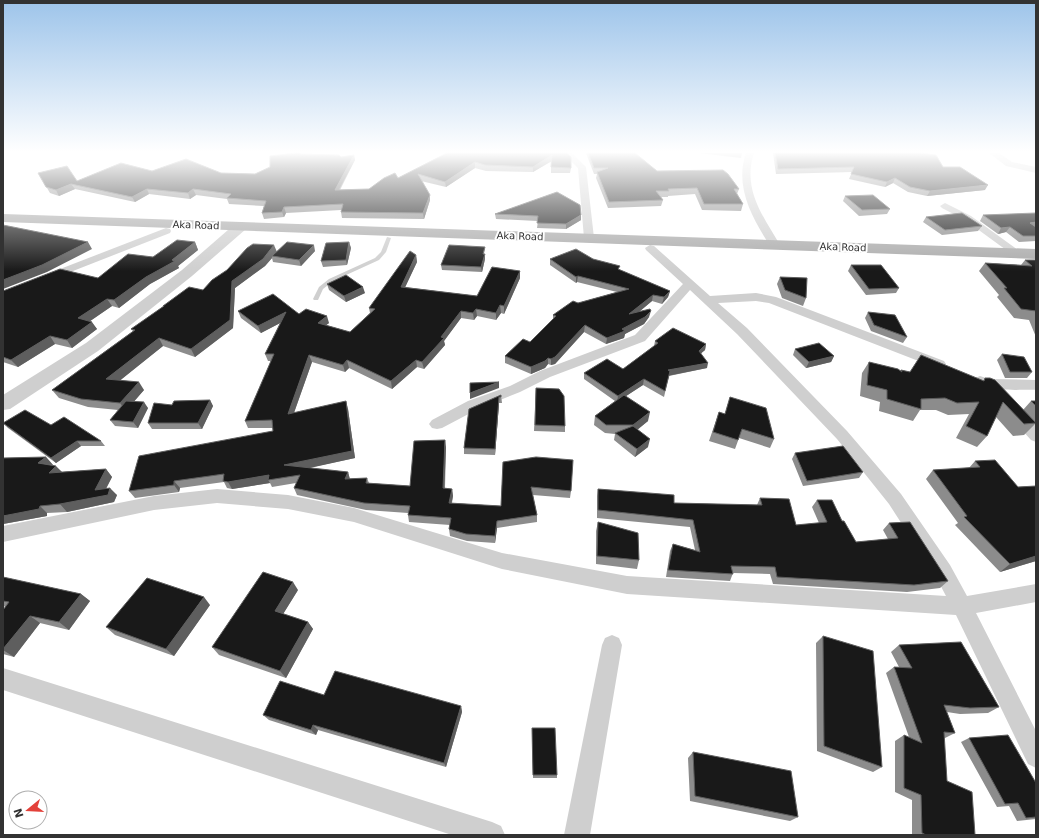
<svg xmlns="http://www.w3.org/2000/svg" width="1039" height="838" viewBox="0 0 1039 838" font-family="'DejaVu Sans',sans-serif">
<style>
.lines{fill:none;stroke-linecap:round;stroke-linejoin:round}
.service{fill:#cfcfcf;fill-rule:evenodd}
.minor{fill:#cfcfcf;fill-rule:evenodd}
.tertiary{fill:#cfcfcf;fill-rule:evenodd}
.primary{fill:#aaa;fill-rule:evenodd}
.wall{fill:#8c8c8c}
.shaded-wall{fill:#5e5e5e}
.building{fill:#191919;stroke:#5e5e5e}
.labels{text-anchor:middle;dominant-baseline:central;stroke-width:4;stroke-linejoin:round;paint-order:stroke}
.far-street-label{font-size:10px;fill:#323232;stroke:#fff}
</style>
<rect width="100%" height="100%" fill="#fff"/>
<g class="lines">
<path class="service" d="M387 237 391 238 386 252 379 260 333 281 323 289 318 300H314L313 299 319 287 329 279 375 258 381 252Z"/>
<path class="minor" d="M563 153H572L586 167 594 238 593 240 589 241 584 238 578 168Z
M746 153H754C742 189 763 216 780 245L779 247H771C753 220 734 187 746 153Z
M989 153H999L1012 162 1036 167V173L1006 166Z
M945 203 971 216 1022 253 1021 255H1013L965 220 942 208 940 206Z
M166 228 170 229 171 231 170 233 50 280H42L40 278 42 276Z
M650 245 654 246 710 296 756 293 776 297 944 361 946 364 944 367 939 368 934 367 769 303 756 301 718 303 747 328 847 431 901 494 950 565 967 596 1036 584V602L976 613 1036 731V768L1028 764 956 615 627 594 502 569 354 522 288 509 217 503 154 510 3 542V526L154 496 217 489 288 495 354 508 502 553 627 576 946 596 936 577 889 504 837 439 737 334 690 290 645 341 550 377 520 392 478 409 442 428 437 429 432 428 429 424 432 420 468 401 510 386 540 371 635 335 683 284 646 250 645 248Z
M980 376 989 379 1036 380V390C1022 389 980 393 973 381L975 378Z
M1016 409 1021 410 1036 426V442L1031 440 1011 418 1009 414 1011 410Z
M612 635 619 638 622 645 590 835H564L602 645 605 638Z
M3 668 492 822 501 826 505 835H452L3 690Z"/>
<path class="tertiary" d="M241 222 246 223 247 226 246 229 192 276 98 351 10 409 3 410V395L86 343 182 270 236 223Z"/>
<path class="primary" d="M3 214 1036 249V259L3 222Z"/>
</g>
<path class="wall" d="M447 153H567L571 168 570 173H551V161L533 172 486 171 475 168 446 187 421 181 430 200 424 219 342 218 341 212V210L286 213 284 217 264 219 262 213 264 206 229 204 227 199 196 195 190 199 149 194 135 202 75 189 59 196 50 193 38 173 77 181 152 171 255 174 300 154 341 157 354 155 355 160 340 190 369 189 398 178Z
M586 153H635L657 171 739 189 737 194 743 204 741 211 702 210 695 194 668 196V197H661L663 200 661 206 608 208 596 178 597 174H594Z
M699 153H742L741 158Z
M773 153H920L943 167 985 190 927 196 908 192 893 183 885 187 849 179 852 172 776 174Z
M557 192 581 220 566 229 537 228 538 221 496 219 495 214Z
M845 196 890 209 887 214 859 216 843 201Z
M983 215 1035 227H1036V241L1019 242 1006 232 998 234 980 221Z
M926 217 982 226 978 231 942 235 923 222Z
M195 242 198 250 178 266 179 268 150 284 119 308 112 306 90 321 97 329 72 348 55 344 18 367 3 362V291L98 278 153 257Z
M349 242 351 248 347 265 323 267 321 261Z
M485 247 484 254 485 259 482 272 442 270 441 265Z
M315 251 301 266 273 262 272 258 265 266 235 288 233 328 195 357 163 346 120 380 144 390 134 401 148 408 138 428 115 426 110 420 118 410 88 407 59 398 52 390 133 331 131 329 163 307V306L203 290 277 252Z
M416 255 417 262 405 287 477 296 520 271V278L504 314 501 313 496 320 477 316 474 320 461 318 444 341 445 345 424 369 417 367 392 389 349 368 345 372 312 362 294 413 348 409 355 458 308 468 348 472 350 479 367 478 369 483 410 486 446 447 445 488 452 489 453 496 452 503 501 506 503 462 571 491 570 498 533 495 537 515V522L497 528 495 543 467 541 450 536 449 529 450 525 409 522 408 515V513L366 510 297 495 294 488 296 483 272 487 270 483 232 489 227 488 224 482 180 488 179 492 135 498 129 491 273 431V428H248L245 421 271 361H268L265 354 280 323 261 333 241 318 238 311 299 314 329 323 326 325 350 332 370 313 369 308Z
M550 259H593L620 270 670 291 668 297 662 304 652 301 639 312 649 317 644 324 625 334 624 338 606 344 584 332 555 364 551 365 548 364 545 368 531 374 505 363V356L530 342 553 319V315L578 303 617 292 577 282 576 283 550 265Z
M1025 260H1036V337L1029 320 1014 318 997 297 999 295 979 271 985 263 1021 265Z
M851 265 899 288 896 293 866 295 848 271Z
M780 277 806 298 803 306 782 298 777 284Z
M327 284 365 293 346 302 329 290Z
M868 312 907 337 903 343 871 331 865 318Z
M655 341 706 344 705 350 701 353 707 368 669 376 664 397 643 385 626 396 648 421 637 430 648 447 635 457 614 440 615 434 605 433 594 425 595 416 615 401 584 379V373L623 369 654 346Z
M795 349 834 356 831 362 806 368 793 355Z
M1002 354 1032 372 1027 378H1005L997 360Z
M869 362 900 371 901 370 910 372 983 381 985 378 1036 423 1024 435 1013 436 996 417 987 436 977 447 956 438 969 414 948 415 936 410H920L913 421 879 411 880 402 860 396 862 373Z
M536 388 565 426V432L534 431Z
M501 395 502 403H499L495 455 464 454V448L469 409Z
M730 397 774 439 770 448 739 438 735 449 709 441 719 412 725 414Z
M210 400 213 406 202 429H152L148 423 172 405Z
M1031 401H1036V424L1023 410Z
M3 423 101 441 105 446H81L56 463 8 428Z
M795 453 863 472 859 478 803 486 792 459Z
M46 457 53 465 62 472 106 469 112 477 106 489 117 495 114 502 67 512 47 513V516L3 524Z
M975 461 1018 487 1036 486V561L1000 572 955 525 958 523 926 479 933 470 969 468Z
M598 489 674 503 757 505 760 498 796 525 819 523 812 507 817 500 842 521 856 542 888 539 883 530 889 523 948 581 940 588 907 592 773 584 770 574 733 573 730 581 666 577 670 551 673 544 695 550 690 527 597 518V496Z
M598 522 639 560 637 569 596 564V531Z
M3 577 81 594 90 601 69 630 40 623 14 657 3 654V610L6 607 3 606Z
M298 590 283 614 308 622 313 629 286 678 219 655 212 647Z
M210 605 174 656 115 635 106 627Z
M823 636 882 767 873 772 817 751 816 643Z
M899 645 999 707 988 713 960 714 947 712 955 733 945 738H944L947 781 975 835H912V800L895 792V741L904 735 909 737 886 673 894 667H899L891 652Z
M324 695 461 706 462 712 446 767 318 730 316 735 269 720 263 715Z
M532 731 557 775V778H533Z
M969 738 1036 783V819L1017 821 1009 806 997 807 961 742Z
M693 752 798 817 790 821 690 801 688 758Z"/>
<path class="shaded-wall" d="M354 155 355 160 336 195 335 190Z
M552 155V161L533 172V167Z
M475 162V168L446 187 445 182Z
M895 178 893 183 885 187 887 182Z
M71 184 75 189 59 196 56 190Z
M988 185 985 190 927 196 930 191Z
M147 189 149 194 135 202 132 197Z
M193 189 196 195 190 199 188 193Z
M430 195V200L424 219 423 213Z
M284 207 286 213 284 217 282 212Z
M581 215V220L566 229V224Z
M1036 222V226L1026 228 1030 223Z
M1010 227 1006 232 998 234 1001 228Z
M88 242 92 249 47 272 3 289V280Z
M195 242 198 250 178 266 179 268 150 284 119 308 114 300 146 277 172 260Z
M349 242 351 248 347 265 346 260Z
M274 245 277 252 272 256V258L265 266 235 288 233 328 195 357 191 349 232 281Z
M314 245 315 251 301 266 299 260Z
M485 254V259L482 272 481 267Z
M416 255 417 262 402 294 401 287Z
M520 271V278L504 314V306Z
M578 276 577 282 576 283V277Z
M363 287 365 293 346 302 344 296Z
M670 291 668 297 662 304 664 297Z
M653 295 652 301 628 321 629 314Z
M107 299 112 306 83 326 78 318Z
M500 305 501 313 496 320V313Z
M476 309 477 316 474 320 473 313Z
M461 311V318L444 341 445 345 424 369 422 362Z
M651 311 649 317 644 324 625 334 624 338 606 344 607 338 622 329Z
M286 312 288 319 261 333 258 326Z
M327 316 329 323 320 330 318 323Z
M92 322 97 329 72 348 67 340Z
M585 325 584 332 555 364 551 365V359Z
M50 336 55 344 18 367 11 360Z
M159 338 163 346 112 387 106 379Z
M706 344 705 350 697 357 699 351Z
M309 355 312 362 291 421 288 414Z
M834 356 831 362 806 368 809 362Z
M548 358V364L545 368 531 374V367Z
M347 360 349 368 345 372 343 365Z
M416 360 417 367 392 389 391 381Z
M708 363 707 368 667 376 668 370Z
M644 379 643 385 617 402 618 396Z
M139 382 144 390 126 411 120 403Z
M499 382V388L470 399V393Z
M499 397V403L495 455V449Z
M210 400 213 406 202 429 198 423Z
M346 401 348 409 355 458 287 473 284 465Z
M144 402 148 408 138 428 133 422Z
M650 412 648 421 632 434 633 425Z
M650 439 648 447 635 457 637 449Z
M445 440 446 447 444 495 443 488Z
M77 441 81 446 56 463 51 458Z
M46 457 53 465 38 463Z
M56 466 63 473H49Z
M106 469 112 477 102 496 110 488 117 495 114 502 67 512 60 504 95 490Z
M348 472 350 480 345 479Z
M269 475 268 480 270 483 232 489 228 482Z
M174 481 180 488 179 492 174 485Z
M452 489 453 496 450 510 449 503Z
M40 506 47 513V516L3 524V516Z
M497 521V528L495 543V536Z
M1036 556V561L1000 572 1010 564Z
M293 582 298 590 280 619 275 611Z
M81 594 90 601 69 630 59 622Z
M204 597 210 605 174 656 166 649Z
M30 616 40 623 14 657 3 650V649Z
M308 622 313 629 286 678 280 671Z
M461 706 462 712 446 767 444 763Z
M313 725 318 730 316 735 311 730Z"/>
<path class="building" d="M296 153H300V154L339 155 341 157 354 155 335 190 369 189 384 178 395 173 398 178 447 153H567L571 157V168L551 167 552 155 533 167 485 165 475 162 445 182 418 174 430 195 423 213 341 212 343 204 284 207 282 212 262 213 266 201 227 198 231 194 193 189 188 193 147 189 132 197 71 184 56 190 46 187 38 173 67 166 77 181 121 163 152 171 186 159 221 173 255 174 270 167V156Z
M588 153H635L657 171 723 170 728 174 739 189H734L743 204H704L697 188 668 189 669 191H656L663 200 609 202 597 172 608 168H594Z
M775 153H920L936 155 943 167H960L988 185 930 191 910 187 895 178 887 182 851 174 854 167 778 169Z
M557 192 580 205 581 215 566 224 537 223 538 216 495 214Z
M873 195 890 209 862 210 845 196Z
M962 213 982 226 945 230 926 217Z
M1036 213V222L1030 223 1036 227V236H1023L1010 227 1001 228 983 215Z
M3 225 88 242 42 265 3 280Z
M177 240 195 242 172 260 175 261 146 277 114 300 107 299 78 318 92 322 67 340 50 336 11 360 3 357V291L60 269 98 278 128 254 153 257Z
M287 242 314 245 299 260 272 256Z
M349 242 346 260 321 261 326 243Z
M253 244 274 245 263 259 232 281 230 320 191 349 159 338 106 379 139 382 120 403 81 399 52 390 135 330 131 329 164 306H163L189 287 203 290 212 280 227 270 247 248Z
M449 245 485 247 483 254H485L481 267 441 265Z
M576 249 593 259 620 266 618 269 670 291 664 297 653 295 629 314 650 309 651 311 645 317 622 329 625 331 607 338 585 325 555 357 551 359 548 358 545 361 531 367 505 356 523 339 530 342 556 316 553 315 573 301 578 303 629 289 578 276 576 277 550 259Z
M410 251 416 255 401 287 477 296 492 267 520 271 504 306 500 305 496 313 476 309 473 313 461 311 441 337 444 338 422 362 416 360 391 381 347 360 343 365 309 355 288 414 346 401 352 451 284 465 348 472 345 479 367 478 366 483 410 486 414 441 445 440 443 488 452 489 449 503 501 506 503 462 536 457 573 460 571 491 531 487 537 515 497 521 495 536 466 534 449 529 451 518 408 515 410 506 364 503 294 488 300 475 268 480 269 475 228 482 223 481 224 474 174 481V485L129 491 139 456 273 431 272 420 245 421 274 354H265L286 312 258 326 238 311 273 294 299 314 306 309 327 316 318 323 350 332 375 309 369 308Z
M1025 260H1036V312V311L1021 309 1004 288H1007L985 263 1032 266Z
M851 265H881L899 288 869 289Z
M346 275 363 287 344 296 327 284Z
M780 277 807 278 806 298 785 290Z
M868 312 895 315 907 337 874 325Z
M673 328 706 344 699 351 708 363 668 370 670 371 665 391 644 379 618 396 584 373 607 359 623 369 658 343 655 341Z
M819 343 834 356 809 362 795 349Z
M1002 354 1024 357 1032 372H1010Z
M921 355 984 381 985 378H990L995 380 1036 423 1024 424 1003 402 987 436 966 426 979 402 957 403 945 398 921 399V409L887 399V390L867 385 869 362 898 369 902 372 901 370 910 372Z
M499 382 470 393V383Z
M536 388 559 389 564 396 565 426 535 425Z
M501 395V397H499L495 449 464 448 469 409Z
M624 395 650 412 633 425H606L595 416Z
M730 397 766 408 774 439 742 429 738 440 713 432 719 412 725 414Z
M210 400 198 423H148L154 403 172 405 174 401Z
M126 401 144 402 133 422 110 420Z
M1031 401H1036V406Z
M25 410 51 425 64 417 101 441H77L51 458 3 423Z
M633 426 650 439 637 449 615 433Z
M843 446 863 472 807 481 795 453Z
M46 457 38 463 56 466 49 473 106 469 95 490 110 488 108 495 60 504 40 506 39 509 3 516V458Z
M995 460 1018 487 1036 486V556L1010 564 964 517 967 516 933 470 980 467 975 461Z
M598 489 674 495V503L762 505 760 498 789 499 796 525 827 522 817 500H832L842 521H844L856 542 898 538 889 523 910 522 948 581 914 585 777 577 775 567 731 566 733 574 668 570 673 544 700 552 693 520 598 510Z
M598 522 638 533 639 560 597 556Z
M263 572 293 582 275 611 308 622 280 671 212 647Z
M3 577 81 594 59 622 30 616 3 649V610L9 602 3 601Z
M147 578 204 597 166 649 106 627Z
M823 636 873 651 882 767 824 746Z
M961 642 999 707 970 708 944 705 955 733 944 732 947 781 972 792 975 835H926L922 833 921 795 904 788V735L922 743 894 667 912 668 899 645Z
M335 671 461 706 444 763 313 725 311 730 263 715 280 681 324 695Z
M532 728H555L557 775H533Z
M1008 735 1036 783V817L1026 818 1018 803 1005 804 969 738Z
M693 752 791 771 798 817 695 796Z"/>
<linearGradient id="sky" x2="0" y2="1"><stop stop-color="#9dc4ea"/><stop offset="0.56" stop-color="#fff"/><stop offset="1" stop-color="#fff" stop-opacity="0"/></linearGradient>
<rect width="1039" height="271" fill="url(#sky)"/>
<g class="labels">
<g class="far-street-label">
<text transform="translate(196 225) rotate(2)">Aka Road</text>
<text transform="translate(520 236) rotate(2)">Aka Road</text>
<text transform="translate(843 247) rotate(2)">Aka Road</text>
</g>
</g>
<rect width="1039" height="838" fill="none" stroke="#323232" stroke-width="8"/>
<g transform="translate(28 810) rotate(252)"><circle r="19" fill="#ffffff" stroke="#adadad"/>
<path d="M0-3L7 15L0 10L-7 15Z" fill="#e3413a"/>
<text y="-6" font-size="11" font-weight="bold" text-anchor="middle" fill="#323232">N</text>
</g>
</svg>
